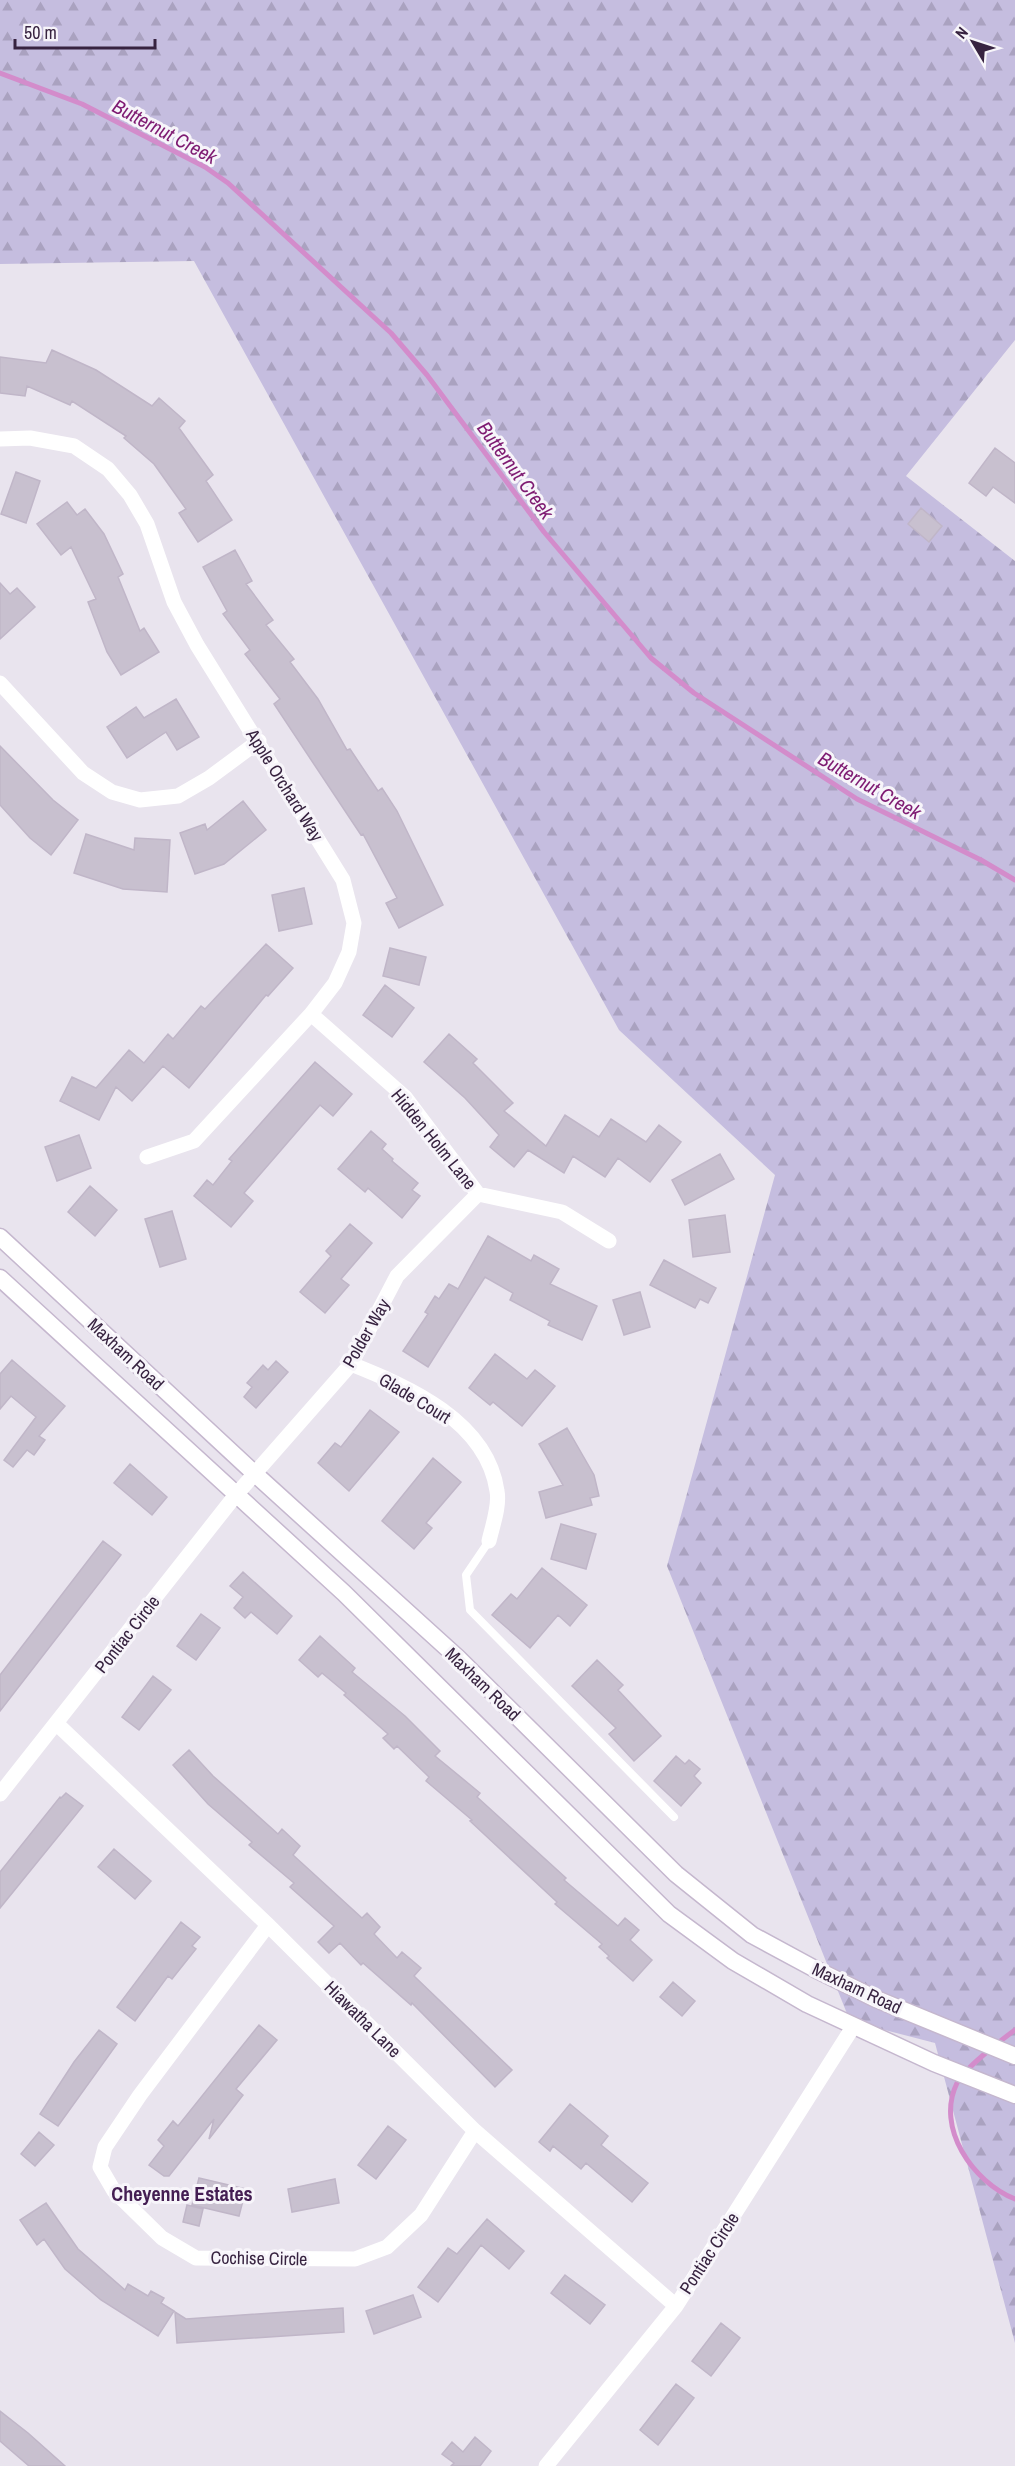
<svg xmlns="http://www.w3.org/2000/svg" width="1015" height="2466" viewBox="0 0 1015 2466" font-family="'Archivo Narrow',sans-serif">
<style>
.forest{fill:url(#forest-firs)}
.lines{fill:none;stroke-linecap:round;stroke-linejoin:round}
.stream{stroke:#d38ccb;stroke-width:5}
.building{fill:#c8c0cf;stroke:#c0b6c8;stroke-width:1.5}
.secondary-casing{stroke:#c5b7ce;stroke-width:19}
.service{stroke:#fff;stroke-width:8}
.minor{stroke:#fff;stroke-width:15}
.secondary{stroke:#fff;stroke-width:16}
.labels{text-anchor:middle;dominant-baseline:central;stroke-width:6;stroke-linejoin:round;paint-order:stroke}
.street-label{font-size:18px;fill:#372340;stroke:#f7f5fa}
.water-label{font-size:20px;font-style:italic;fill:#7e1b72;stroke:#f7f5fa}
.neighbourhood-label{font-size:20px;font-weight:bold;fill:#441e53;stroke:#f7f5fa}
</style>
<defs>
<pattern id="forest-firs" width="22" height="20" patternUnits="userSpaceOnUse" patternTransform="scale(1.5)"><rect width="22" height="20" fill="#c5bddf"/><path d="M5 1l3.5 6h-7zM16 11l3.5 6h-7z" fill="#aaa2c0"/></pattern>
</defs>
<rect width="100%" height="100%" fill="#e9e4ee"/>
<path class="forest" d="M0 0H1015V340L906 476 1015 561V2343L935 2043 850 2021 667 1566 775 1175 619 1030 194 261 0 264Z"/>
<g class="lines">
<path class="stream" d="M0 73 82 104 205 167 228 183 391 333 427 375 544 532 651 658 694 693 857 799 981 860 1015 880
M1015 2030C1001 2040 964 2069 957 2083 935 2128 973 2182 1015 2199"/>
</g>
<path class="building" d="M52 350 96 370 152 406 159 398 185 421 179 428 213 475 206 481 232 520 198 542 179 513 186 509 154 464 124 438 126 436 72 401 70 405 27 386 25 396 0 393V357L46 363Z
M995 448 1015 463V503L993 487 986 496 969 483Z
M16 472 40 481 26 523 1 514Z
M67 502 77 515 85 509 104 534 123 574 118 577 140 631 144 628 159 652 121 675 107 652 88 602 96 599 71 547 61 555 37 524Z
M921 508 942 526 929 542 908 524Z
M235 550 252 581 246 584 273 620 266 625 294 659 290 662 318 699 347 750 350 749 378 791 382 788 397 811 443 905 399 928 386 903 397 898 363 834 361 835 274 704 280 699 245 654 250 650 223 614 227 611 203 567Z
M0 583 10 594 17 588 35 607 0 639Z
M176 699 199 737 177 750 166 732 127 758 107 727 136 707 144 718Z
M0 746 53 800 78 820 51 855 30 838 0 805Z
M243 801 266 830 224 864 195 874 180 833 205 824 207 830Z
M86 834 134 850 135 838 170 840 167 892 123 889 74 873Z
M304 888 312 924 279 931 272 895Z
M266 944 293 968 268 996 266 995 189 1088 163 1066 132 1101 116 1087 99 1120 60 1101 72 1077 96 1088 129 1050 144 1063 168 1034 173 1039 201 1006 205 1009Z
M390 948 426 957 419 985 383 976Z
M385 985 414 1008 392 1037 363 1015Z
M449 1034 477 1059 473 1063 513 1103 504 1111 546 1146 565 1115 599 1137 611 1119 646 1142 659 1125 681 1142 650 1182 618 1158 605 1177 573 1156 564 1173 528 1150 514 1167 490 1147 499 1135 465 1098 424 1062Z
M315 1062 352 1094 333 1116 320 1105 244 1193 253 1201 231 1227 194 1196 207 1180 213 1185 232 1161 229 1159Z
M371 1131 386 1144 382 1149 393 1159 392 1161 418 1183 412 1190 420 1196 402 1218 368 1188 365 1192 338 1169Z
M79 1135 91 1168 57 1181 45 1147Z
M720 1154 734 1179 685 1205 672 1180Z
M90 1186 117 1210 95 1236 68 1212Z
M172 1211 186 1259 160 1267 145 1219Z
M725 1215 730 1252 693 1257 689 1220Z
M350 1224 372 1243 341 1279 349 1285 325 1313 300 1292 331 1256 326 1251Z
M488 1236 531 1261 534 1255 559 1269 550 1284 597 1306 582 1340 548 1325 550 1321 510 1300 513 1293 485 1277 428 1367 403 1351 428 1314 425 1312 435 1296 439 1299 449 1284 458 1289Z
M664 1260 716 1288 708 1303 700 1299 695 1308 650 1285Z
M640 1292 650 1327 624 1335 613 1300Z
M495 1354 527 1379 535 1370 555 1386 522 1426 493 1402 490 1405 469 1388Z
M12 1360 65 1406 39 1436 45 1440 34 1455 27 1450 13 1467 4 1460 36 1417 11 1396 0 1409V1374Z
M276 1361 288 1372 256 1408 244 1397 252 1387 247 1383 263 1365 268 1370Z
M370 1410 399 1432 349 1491 318 1463 335 1443 341 1447Z
M567 1428 594 1475 599 1496 590 1498 592 1505 546 1518 539 1492 563 1485 539 1444Z
M433 1458 461 1482 426 1523 432 1528 414 1549 382 1521Z
M130 1464 167 1497 152 1515 114 1483Z
M561 1524 596 1534 586 1569 551 1559Z
M103 1541 121 1555 0 1711V1675Z
M542 1568 587 1605 570 1626 558 1615 530 1648 492 1615 511 1594 517 1599Z
M243 1572 292 1616 277 1634 251 1612 245 1618 234 1608 243 1597 230 1586Z
M201 1614 220 1628 196 1660 177 1646Z
M320 1636 355 1668 352 1672 405 1716 440 1751 435 1756 480 1793 477 1797 566 1878 564 1880 618 1926 625 1918 639 1930 630 1940 652 1960 633 1981 607 1958 609 1956 599 1947 602 1944 555 1904 557 1902 470 1821 472 1820 426 1781 429 1777 397 1746 394 1749 383 1738 388 1734 344 1695 346 1693 322 1673 318 1677 299 1660Z
M597 1660 623 1685 618 1690 661 1736 634 1761 609 1734 616 1728 572 1686Z
M153 1676 171 1690 139 1730 122 1717Z
M189 1750 213 1776 278 1834 282 1829 300 1846 293 1855 362 1918 367 1913 380 1927 374 1934 397 1958 402 1952 421 1968 414 1976 512 2070 495 2087 412 2003 411 2005 363 1963 361 1965 340 1943 329 1953 318 1942 334 1926 290 1887 294 1883 249 1845 252 1842 208 1804 173 1765Z
M676 1756 685 1764 689 1760 700 1769 694 1776 701 1783 681 1806 654 1781Z
M66 1793 83 1806 0 1908V1872L60 1797 61 1798Z
M114 1849 151 1881 135 1899 98 1867Z
M181 1922 200 1937 192 1946 196 1949 172 1979 168 1976 135 2021 117 2007Z
M673 1982 695 2001 682 2016 660 1997Z
M259 2025 277 2040 236 2089 243 2095 209 2139 214 2119 169 2176H164L149 2165 164 2146 158 2140 173 2121 178 2126Z
M99 2030 117 2044 58 2126 40 2114 74 2062Z
M570 2104 608 2136 601 2145 648 2183 632 2202 586 2163 581 2169 553 2146 550 2151 539 2142Z
M388 2126 406 2140 376 2179 358 2165Z
M39 2132 54 2145 35 2166 21 2154Z
M199 2178 246 2189 239 2216 192 2205Z
M335 2179 339 2203 292 2212 288 2189Z
M46 2203 78 2249 125 2290 128 2284 148 2296 151 2291 164 2298 161 2303 174 2311 158 2336 101 2300 65 2269 44 2239 37 2245 20 2220Z
M187 2205 203 2209 199 2226 183 2222Z
M487 2219 524 2251 509 2269 481 2245 438 2302 418 2287 448 2248 457 2254Z
M565 2275 605 2305 590 2324 551 2293Z
M413 2295 421 2317 374 2334 366 2311Z
M343 2308 344 2332 177 2343 175 2312 186 2319Z
M721 2323 740 2338 711 2376 692 2361Z
M676 2384 694 2398 658 2445 640 2430Z
M0 2411 28 2433 65 2466H29L0 2441Z
M475 2437 491 2451 480 2466H451L454 2463 442 2454 452 2442 463 2452Z"/>
<g class="lines">
<defs>
<path id="secondary" d="M0 1237 254 1473 458 1658 676 1874 752 1935 815 1969 876 1999 1015 2056
M0 1278 344 1593 669 1914 733 1961 807 2004 934 2063 1015 2095"/>
</defs>
<use href="#secondary" class="secondary-casing"/>
<path class="service" d="M489 1541 466 1575 470 1610 674 1817"/>
<path class="minor" d="M0 439 30 438 74 446 108 469 130 495 147 524 174 602 197 645 343 880 354 923 349 952 335 983 311 1014 194 1141 147 1157
M0 683 83 773 112 792 140 800 178 796 209 778 259 741
M311 1014 405 1097 478 1194 562 1212 609 1241
M351 1364C409 1387 487 1421 497 1491 500 1506 492 1527 489 1541
M57 1724 268 1925 475 2131 676 2306
M0 1794 235 1496 351 1364 397 1276 478 1194
M268 1925 140 2095 105 2147 100 2167 114 2191 162 2238 196 2258 355 2259 387 2247 421 2215 475 2131
M546 2466 676 2306 853 2027"/>
<use href="#secondary" class="secondary"/>
</g>
<g class="labels">
<g class="street-label">
<text transform="translate(285 785) rotate(58)">Apple Orchard Way</text>
<text transform="translate(434 1139) rotate(51)">Hidden Holm Lane</text>
<text transform="translate(366 1333) rotate(-60)">Polder Way</text>
<text transform="translate(126 1354) rotate(43)">Maxham Road</text>
<text transform="translate(415 1398) rotate(31)">Glade Court</text>
<text transform="translate(127 1634) rotate(-52)">Pontiac Circle</text>
<text transform="translate(483 1684) rotate(44)">Maxham Road</text>
<text transform="translate(857 1988) rotate(25)">Maxham Road</text>
<text transform="translate(363 2019) rotate(45)">Hiawatha Lane</text>
<text transform="translate(709 2253) rotate(-57)">Pontiac Circle</text>
<text transform="translate(259 2258) rotate(1)">Cochise Circle</text>
</g>
<g class="water-label">
<text transform="translate(165 131) rotate(28)">Butternut Creek</text>
<text transform="translate(516 470) rotate(54)">Butternut Creek</text>
<text transform="translate(870 785) rotate(30)">Butternut Creek</text>
</g>
<g class="neighbourhood-label">
<text x="182" y="2193">Cheyenne Estates</text>
</g>
</g>
<g transform="translate(973 42) rotate(309)" stroke="#f7f5fa" stroke-width="4.5" paint-order="stroke">
<path d="M0-4.5L10 22L0 15L-10 22Z" fill="#372340"/>
<text y="-9" font-size="16" font-weight="bold" text-anchor="middle" fill="#372340">N</text>
</g>
<path d="M15 39v9h140v-9" fill="none" stroke="#372340" stroke-width="3"/>
<text x="24" y="39" font-size="18" fill="#372340" stroke="#f7f5fa" stroke-width="4.5" paint-order="stroke">50 m</text>
</svg>
